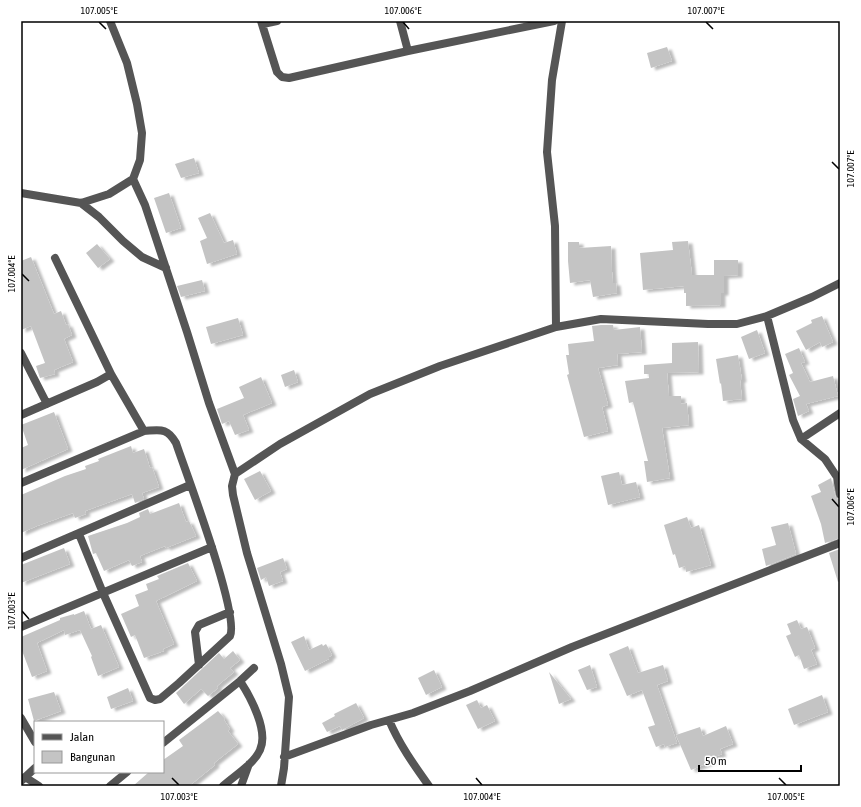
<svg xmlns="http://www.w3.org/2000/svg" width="861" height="807" viewBox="0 0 861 807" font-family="'Asap Condensed',sans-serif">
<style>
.building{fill:#c4c4c4;filter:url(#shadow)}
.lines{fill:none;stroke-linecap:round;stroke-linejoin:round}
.minor{stroke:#555;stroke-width:8}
.ticks{fill:none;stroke:#000;stroke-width:1.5}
.neatline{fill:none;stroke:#000;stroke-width:1.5}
.ticks-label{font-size:10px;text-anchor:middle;fill:#000}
</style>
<defs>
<filter id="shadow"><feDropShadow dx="4.5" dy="2.5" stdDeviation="1" flood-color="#0004"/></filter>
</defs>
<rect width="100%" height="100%" fill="#fff"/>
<path class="building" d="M667 47 672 61 651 68 647 53Z
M194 158 199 173 181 178 175 164Z
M169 193 181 228 166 233 154 198Z
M210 213 224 243 233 240 237 254 207 264 200 241 207 238 198 218Z
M688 241 692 275H714V260H738V275L724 276V293H721V305L686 306V293H684V286L643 290 640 253 673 250 672 242Z
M568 242H579V248L611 246 612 272 613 283H616L617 293 593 297 590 280 570 283 568 261Z
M97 244 110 259 98 268 86 253Z
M31 257 54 314 61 311 66 325 68 324 72 335 64 339 73 362 54 370 55 374 40 378 36 366 45 363 31 326 21 330V261Z
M202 280 205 291 181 297 177 286Z
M822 316 833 342 822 347 820 342 806 350 796 331 812 323 811 320Z
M238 318 243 335 211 344 206 327Z
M601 325H613L614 330 640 327 642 352 617 354 618 365 598 368 608 405 602 407 608 431 584 437 567 375 569 374 566 355H569L568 344 594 341 592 326Z
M757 330 765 353 749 359 741 337Z
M698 342 699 372 667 373 669 396H681V404L687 403 689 425 662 428 670 478 647 482 644 461H648L633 402 629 403 625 381 649 378V374H644V365L672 363V343Z
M799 348 805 362 801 363 810 382 833 376 838 396 806 404 809 411 798 416 793 399 800 396 789 375 793 373 785 354Z
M738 355 742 380H740L742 399 723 401 721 383 720 384 716 359Z
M294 370 298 382 285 387 281 375Z
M261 377 272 403 243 415 249 430 235 435 229 421 222 424 217 409 244 398 239 387Z
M54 412 68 449 21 470V448L28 445 21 425Z
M131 446 133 453 144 449 150 468 152 467 159 487 142 493 144 499 135 503 132 494 85 511 86 514 75 518 73 513 37 526 21 533V495L65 476 86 469 85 466 99 461 98 459Z
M260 471 271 491 255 500 244 479Z
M619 472 622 485 636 482 640 497 608 505 601 476Z
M831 478 835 495 836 498 840 499V538L825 543 821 524 811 496 821 492 818 485Z
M179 503 186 522 189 521 196 536 166 548 165 546 140 556 142 562 132 566 129 560 104 571 96 553 93 554 88 536 127 523 140 517 139 513 148 509 150 514Z
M687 517 691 528 699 525 711 565 686 572 685 566 679 568 675 554 673 555 664 525Z
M788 523 796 554 766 566 762 549 776 545 771 527Z
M64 548 70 564 21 583V565Z
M840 549V581L838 582 829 553Z
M283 558 287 569 280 572 283 581 269 586 266 577 261 580 257 568Z
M188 563 197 581 156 601 174 644 163 649 164 651 144 658 135 635 131 637 121 614 139 606 135 595 148 590 146 584 159 579 157 576Z
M84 611 91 629 101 625 119 667 98 676 91 657 92 656 80 630 65 635 64 630 37 643 47 671 32 677 21 648V637L60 620V618L74 614V615Z
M797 620 801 629 807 627 815 648 811 650 817 664 804 669 799 655 795 657 786 636 791 634 787 624Z
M304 636 309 650 322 644 323 646 326 644 332 655 329 657V659L305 671 291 642Z
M628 646 638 673 663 665 668 681 657 685 677 743 665 747 664 744 656 747 648 727 655 725 642 690 627 696 609 654Z
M233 651 240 660 230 668 234 672 217 686 218 688 208 696 201 689 184 704 176 693 219 653 224 659Z
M590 665 597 687 587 690 578 670Z
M434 670 442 687 426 695 418 678Z
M549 672 571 699 559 704Z
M128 688 133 701 111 709 107 697Z
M54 692 61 711 34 721 28 699Z
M822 695 828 712 794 725 788 709Z
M477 700 481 708 487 705 495 721 478 729 466 705Z
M356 703 364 718 342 730 340 726 327 732 322 723 335 716 334 714Z
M218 711 225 719 224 720 230 729 228 731 238 744 214 763 215 765 189 786H133L149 772H163V760L183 746 179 740Z
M726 726 733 744 720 749 722 754 712 758 713 761 691 770 676 735 700 727 703 736Z"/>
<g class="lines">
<path class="minor" d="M261 21 277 72 282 77 289 78 408 51 554 21
M400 21 408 51
M263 24 277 21
M133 179 145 205 187 332 209 403 235 474
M21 193 81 203 109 194 133 179 140 160 142 133 137 104 127 63 110 21
M81 203 99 217 123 241 142 257 166 268
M55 258 111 374 144 431
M767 316 793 420 801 439 825 459 837 477 840 494
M556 327 601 319 708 324H737L767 316 812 297 840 283
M21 353 47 404
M21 415 97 382 111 374
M801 439 840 413
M21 483 144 431C160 430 167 427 176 443 186 473 240 615 230 636L179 683 160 699 155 700 150 698 103 593 79 534
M21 558 190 485
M21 627 212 547
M199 665 195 632 199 625 230 612
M21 718 35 742
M389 720C399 744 414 765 429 786
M163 743 240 681 254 668
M284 757 371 725 413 713 470 691 572 647 840 543
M25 777 39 786
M21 781 35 768
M110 786 127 772
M223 786C234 776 254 764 260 750 269 731 250 696 240 681
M241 786 249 764
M281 786 284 768 289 697 281 664 247 553 233 495 232 486 235 474 280 444 370 394 440 366 556 327 555 226 547 152 552 80 562 21"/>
</g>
<path class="ticks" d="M99 22 106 29M403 22 409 29M706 22 713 29M832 162 839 169M22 274 29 281M832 499 839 507M22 611 29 619M172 778 179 785M476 778 482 785M779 778 786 785"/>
<rect width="861" height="807" fill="none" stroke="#ffffff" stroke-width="44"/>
<rect x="34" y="721" width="130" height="52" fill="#ffffff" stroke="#999999"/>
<rect x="42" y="734" width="20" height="6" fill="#555555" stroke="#999999"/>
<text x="70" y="741" font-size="12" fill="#000000">Jalan</text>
<rect x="42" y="751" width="20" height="12" fill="#c4c4c4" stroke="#999999"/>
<text x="70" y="761" font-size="12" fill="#000000">Bangunan</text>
<path d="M699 765v6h102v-6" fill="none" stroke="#000000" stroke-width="2"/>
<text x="705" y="765" font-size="12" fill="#000000" stroke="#ffffff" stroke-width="3" paint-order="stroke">50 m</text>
<rect x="22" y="22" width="817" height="763" class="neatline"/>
<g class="ticks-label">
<text x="99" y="14">107.005°E</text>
<text x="403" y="14">107.006°E</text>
<text x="706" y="14">107.007°E</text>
<text transform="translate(850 169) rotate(-90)" y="4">107.007°E</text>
<text transform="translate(11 274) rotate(-90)" y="4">107.004°E</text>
<text transform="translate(850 507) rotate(-90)" y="4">107.006°E</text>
<text transform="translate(11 611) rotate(-90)" y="4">107.003°E</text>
<text x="179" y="800">107.003°E</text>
<text x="482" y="800">107.004°E</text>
<text x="786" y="800">107.005°E</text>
</g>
</svg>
